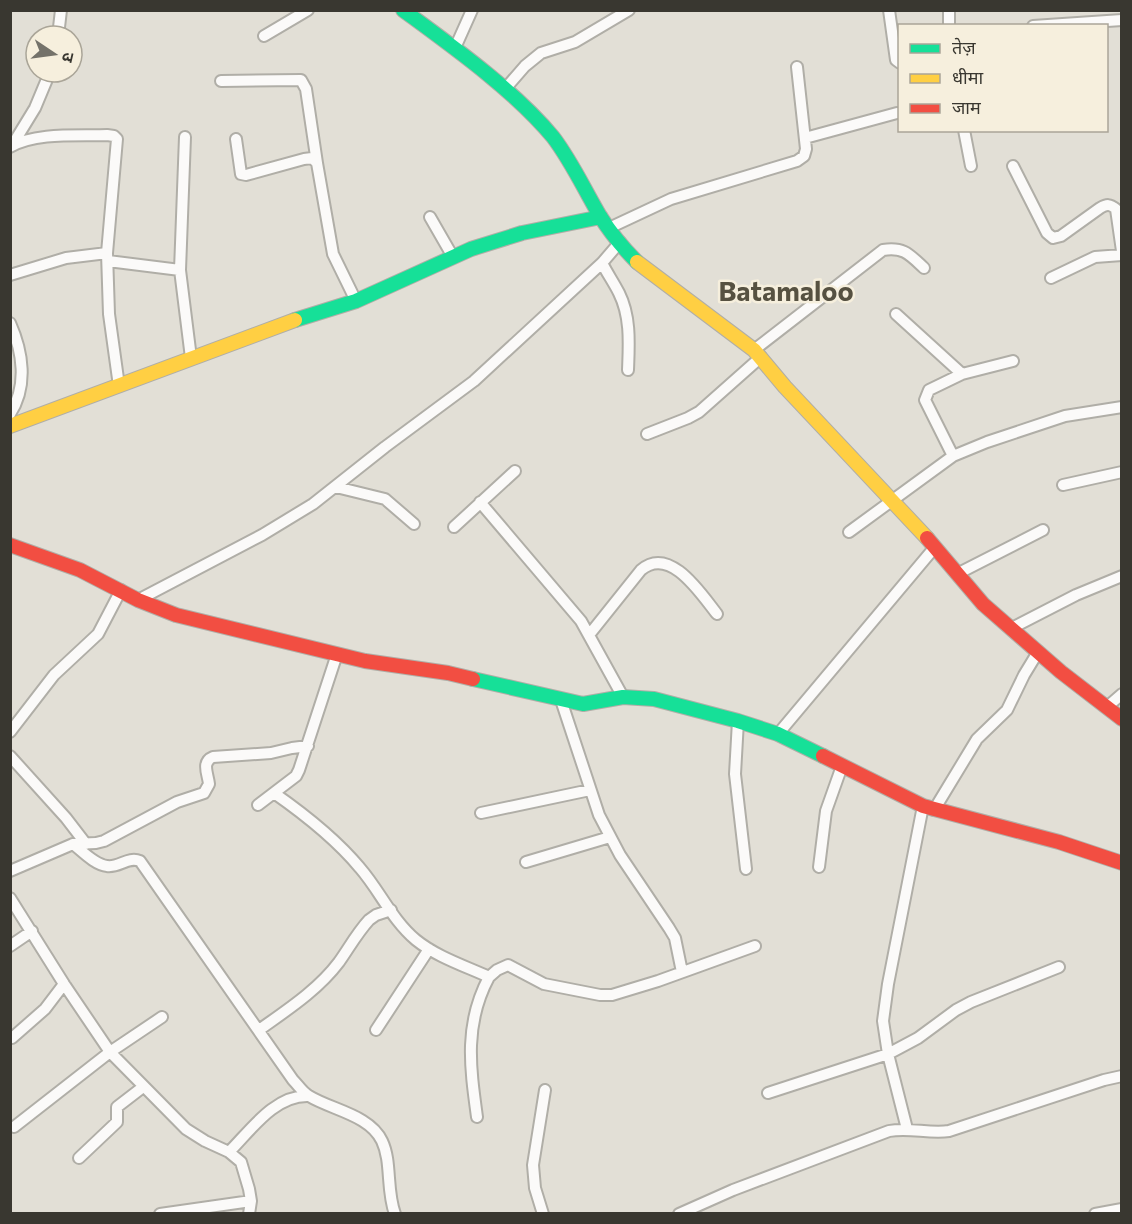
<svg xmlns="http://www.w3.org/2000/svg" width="1132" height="1224" viewBox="0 0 1132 1224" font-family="Commissioner,'Noto Sans Devanagari',sans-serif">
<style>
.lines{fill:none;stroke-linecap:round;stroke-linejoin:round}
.street-casing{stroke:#b0aea7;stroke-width:14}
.fast-casing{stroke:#b0aea7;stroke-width:16}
.slow-casing{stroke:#b0aea7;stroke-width:16}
.jam-casing{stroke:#b0aea7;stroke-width:16}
.street{stroke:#fbfaf9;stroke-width:10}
.fast{stroke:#16e098;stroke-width:14}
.slow{stroke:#ffcf43;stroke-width:14}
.jam{stroke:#f24e42;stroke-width:14}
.labels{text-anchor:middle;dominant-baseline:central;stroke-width:5;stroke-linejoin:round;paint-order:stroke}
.district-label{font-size:27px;font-weight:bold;fill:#565141;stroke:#f6efdd}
</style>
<rect width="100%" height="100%" fill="#e2dfd6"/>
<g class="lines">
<defs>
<path id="street" d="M889 10 896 60 900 63
M949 10V26
M1033 26 1122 20
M58 36 61 10
M264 36 308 10
M455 48 472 10
M221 81 301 80 306 89 317 163
M505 89 525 66 541 53 575 42 629 10
M964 130 971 166
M185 137 180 270 191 358
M805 138 897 113
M236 139 241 174 246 175 304 159 312 158 317 163 333 254 356 301
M13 144 35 108 50 72
M10 147C36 132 78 136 107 135L114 136 117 139 107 253 109 314 119 386
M1013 166 1047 233 1053 238 1061 236 1100 208C1107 204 1110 204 1116 209L1122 251
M430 217 453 257
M609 228 671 199 797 161 804 156 806 149 797 67
M108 261 180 270
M602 263C607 273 614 283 619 293 631 317 629 344 628 370
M10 275 66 258 107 253
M1051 278 1095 257 1122 255
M896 314 962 374
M10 323C23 352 28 386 10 414
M754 350 883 250C904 247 909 254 924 268
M647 434 688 418 699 412 761 357
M953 456 925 400 929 390 962 374 1013 361
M1063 485 1122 472
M336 487 385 499 414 524
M480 502 581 621 623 697
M454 527 515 471
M849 532 953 456 987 442 1065 416 1122 407
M957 574 1043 530
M138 600 262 535 313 504 385 447 474 381 602 263 620 242
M1012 628 1076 595 1122 576
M589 635 641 570C670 545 701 594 717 614
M561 700 599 815 620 855 669 928 675 938 682 972
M1107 707 1122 694
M738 721 735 774 746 869
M10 732 54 675 98 634 121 590
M778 734 935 547
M10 756 66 818 86 844
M274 793C304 814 336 839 360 868 380 891 392 920 416 940 437 957 465 966 489 977L497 970 508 965 544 984 600 995H612L658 981 755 946
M258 805 296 776 299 770 337 654
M934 810 977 739 1007 710 1024 675 1038 652
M481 813 590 790
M73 844C82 851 95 865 107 866 119 868 128 856 140 861L293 1080C298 1085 303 1093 309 1096 332 1110 370 1115 382 1141 392 1162 386 1190 395 1214
M526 862 610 837
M819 867 826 811 842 766
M10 871 73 844 96 843 104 841 177 802 204 793 209 784C208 774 201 762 213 757L271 753 292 748 308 746
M10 898 64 984 110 1052 186 1129 205 1141 229 1152 241 1162 249 1189 251 1201 249 1214
M10 946 32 931
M259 1030C287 1010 318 990 339 962 349 948 357 933 369 920L376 915 391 910
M376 1030 429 949
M12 1038 45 1009 64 984
M768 1093 888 1054 918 1038 956 1010 971 1002 1059 967
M477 1117C470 1066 464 1024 489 977
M14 1127 110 1052 162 1017
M907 1129 888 1054 883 1021 888 984 923 806
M229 1152C251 1130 274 1096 307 1096
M79 1158 117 1122V1107L143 1087
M160 1214 251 1201
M543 1214 535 1188 533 1165 545 1090
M679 1214 733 1190 889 1131C909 1127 929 1134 949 1131L1104 1080 1122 1076
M1095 1214 1122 1209"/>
<path id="fast" d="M403 10C452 46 514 90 553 137 572 162 584 189 600 216 610 232 624 249 637 262
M295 320 356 301 471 249 522 233 601 217
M473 679 583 704 623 697 654 699 738 721 778 734 823 756"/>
<path id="slow" d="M637 262 754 350 785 387 927 538
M10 426 295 320"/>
<path id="jam" d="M927 538 983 604 1061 672 1122 719
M10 545 80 570 138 600 176 615 365 661 448 673 473 679
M823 756 923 806 1059 842 1122 863"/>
</defs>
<use href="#street" class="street-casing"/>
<use href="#fast" class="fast-casing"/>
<use href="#slow" class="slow-casing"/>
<use href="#jam" class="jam-casing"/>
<use href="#street" class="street"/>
<use href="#fast" class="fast"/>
<use href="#slow" class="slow"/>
<use href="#jam" class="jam"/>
</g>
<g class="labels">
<g class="district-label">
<text x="786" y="290">Batamaloo</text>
</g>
</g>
<rect width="1132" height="1224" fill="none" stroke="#393730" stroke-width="24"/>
<rect x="898" y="24" width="210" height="108" fill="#f6efdd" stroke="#aaa598" stroke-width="1.5"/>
<rect x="910" y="44" width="30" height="9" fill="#16e098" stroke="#aaa598" stroke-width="1.5"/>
<text x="952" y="54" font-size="18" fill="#393730">तेज़</text>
<rect x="910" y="74" width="30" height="9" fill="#ffcf43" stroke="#aaa598" stroke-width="1.5"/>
<text x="952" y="84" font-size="18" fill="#393730">धीमा</text>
<rect x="910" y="104" width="30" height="9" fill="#f24e42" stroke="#aaa598" stroke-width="1.5"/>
<text x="952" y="114" font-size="18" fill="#393730">जाम</text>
<g transform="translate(54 54) rotate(103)"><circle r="28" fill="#f6efdd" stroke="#aaa598" stroke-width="1.5"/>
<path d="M0-4.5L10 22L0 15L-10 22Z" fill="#74726a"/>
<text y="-9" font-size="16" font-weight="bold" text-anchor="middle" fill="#393730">उ</text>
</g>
</svg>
